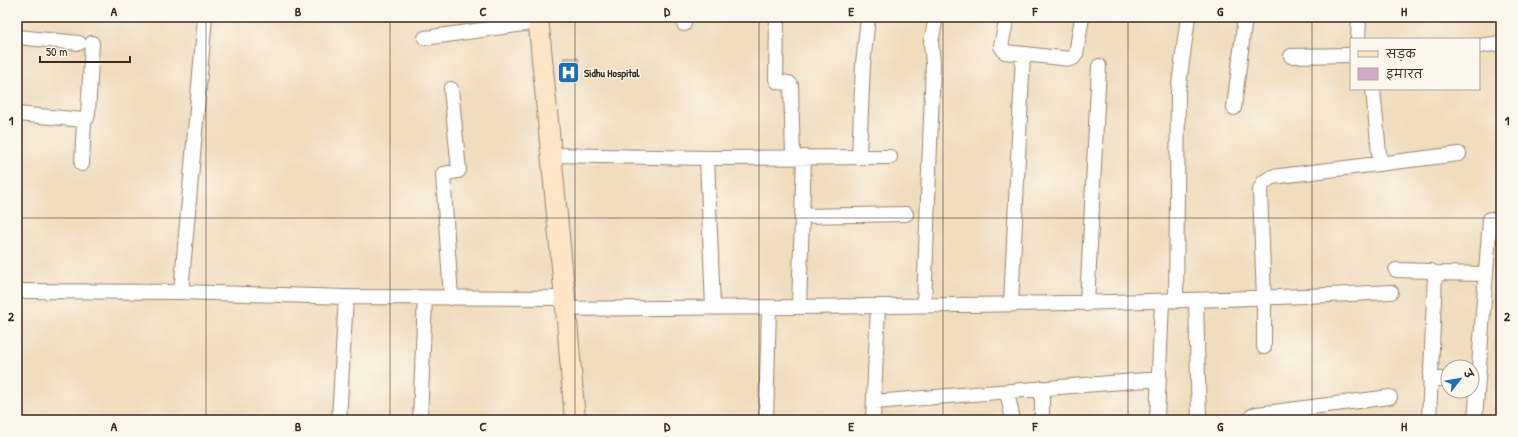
<svg xmlns="http://www.w3.org/2000/svg" width="1518" height="437" viewBox="0 0 1518 437" font-family="'Patrick Hand','Playpen Sans Deva',sans-serif">
<style>
.building{fill:#d3a9c9}
.lines{fill:none;stroke-linecap:round;stroke-linejoin:round}
.street-casing{stroke:#96836d;stroke-width:16}
.secondary-casing{stroke:#96836d;stroke-width:22}
.street{stroke:#fff;stroke-width:14}
.secondary{stroke:#fde5c5;stroke-width:20}
.grid{fill:none;stroke:#3b2a1e;stroke-width:1;stroke-opacity:0.55}
.labels{text-anchor:middle;dominant-baseline:central;stroke-width:3;stroke-linejoin:round;paint-order:stroke}
.poi-label{font-size:11px;font-weight:bold;fill:#3b2a1e;stroke:#fbf7ec;text-anchor:start}
.neatline{fill:none;stroke:#3b2a1e;stroke-width:1.5}
.grid-label{font-size:13px;text-anchor:middle;font-weight:bold;fill:#3b2a1e}
</style>
<rect width="100%" height="100%" fill="#fbf7ec"/>
<filter id="ink" filterUnits="userSpaceOnUse"><feTurbulence type="fractalNoise" baseFrequency=".025" numOctaves="2"/><feDisplacementMap in="SourceGraphic" scale="8" xChannelSelector="R" yChannelSelector="G"/><feConvolveMatrix kernelMatrix="1 2 1 2 8 2 1 2 1" color-interpolation-filters="sRGB"/></filter>
<filter id="wash" filterUnits="userSpaceOnUse"><feTurbulence type="fractalNoise" baseFrequency=".012" numOctaves="4" result="noise"/><feDisplacementMap in="SourceGraphic" scale="16" xChannelSelector="R" yChannelSelector="G"/><feGaussianBlur stdDeviation="0.9" result="paint"/><feColorMatrix in="noise" values="0 0 0 0 0 0 0 0 0 0 0 0 0 0 0 0 0 1.4 0 .05"/><feComposite in="paint" operator="in"/></filter>
<g filter="url(#wash)">
<rect width="100%" height="100%" fill="#f1dcbc"/>
<g id="blocks">
<path class="building" d="M564 58H578V81L564 82Z"/>
</g>
</g>
<g filter="url(#ink)">
<use href="#blocks" fill-opacity="0" stroke="#96836d" stroke-width="1"/>
<g class="lines">
<defs>
<path id="street" d="M684 17V24
M777 17 776 79 778 82 789 83 791 86 793 157
M1007 17 1001 46 1005 52 1070 59 1073 58 1076 54 1082 17
M17 37 79 43
M425 38 538 22
M1358 39 1359 17
M1479 46 1501 43
M1291 56 1351 55
M1373 89 1380 164
M1234 108 1245 17
M17 114 84 120 87 118 88 114 92 43
M551 155 707 158 890 157
M859 157 863 64 868 17
M707 158 713 307
M82 164 84 120
M802 216 906 214
M1396 270 1431 271 1435 275 1429 420
M1434 273 1486 274
M17 291 181 292 346 297 565 298
M181 292 205 17
M451 298 443 174 458 171 459 170 451 89
M1196 300 1199 420
M1176 301 1178 92 1188 17
M1011 304 1023 54
M1087 304 1099 66
M924 305 933 64 931 42 936 17
M799 306 804 157
M566 309C841 306 1116 306 1391 292
M1264 347V299L1260 190 1264 182 1272 177 1459 154
M1430 379H1448
M1042 388V420
M1007 392 1013 420
M874 402 1159 379
M339 420 346 297
M420 420 425 298
M766 420 769 307
M873 420 878 306
M1157 420 1162 301
M1249 420 1252 416 1257 414 1390 397
M1475 420 1490 219"/>
<path id="secondary" d="M538 17 566 309 575 420"/>
</defs>
<use href="#street" class="street-casing"/>
<use href="#secondary" class="secondary-casing"/>
<use href="#street" class="street"/>
<use href="#secondary" class="secondary"/>
</g>
</g>
<path class="grid" d="M206 17V420M390 17V420M575 17V420M759 17V420M943 17V420M1128 17V420M1312 17V420M17 218H1501"/>
<defs>
<symbol id="hospital-square" viewBox="-11 -11 22 22"><rect x="-9" y="-9" width="18" height="18" rx="4" fill="#1f6fb2" stroke="#fbf7ec"/><path d="M-5-5h3v3.5h4V-5h3V5h-3V1.5h-4V5h-3Z" fill="#fff"/></symbol>
</defs>
<g fill-rule="evenodd">
<use href="#hospital-square" x="556" y="60" width="25" height="25"/>
</g>
<g class="labels">
<g class="poi-label">
<text x="584" y="73">Sidhu Hospital</text>
</g>
</g>
<rect width="1518" height="437" fill="none" stroke="#fbf7ec" stroke-width="44"/>
<rect x="1350" y="38" width="130" height="52" fill="#fbf7ec" stroke="#aea59a"/>
<rect x="1358" y="51" width="20" height="6" fill="#fde5c5" stroke="#aea59a"/>
<text x="1386" y="58" font-size="12" fill="#3b2a1e">सड़क</text>
<rect x="1358" y="68" width="20" height="12" fill="#d3a9c9" stroke="#aea59a"/>
<text x="1386" y="78" font-size="12" fill="#3b2a1e">इमारत</text>
<g transform="translate(1460 379) rotate(59)"><circle r="19" fill="#fbf7ec" stroke="#aea59a"/>
<path d="M0-3L7 15L0 10L-7 15Z" fill="#1f6fb2"/>
<text y="-6" font-size="11" font-weight="bold" text-anchor="middle" fill="#3b2a1e">उ</text>
</g>
<path d="M40 56v6h90v-6" fill="none" stroke="#3b2a1e" stroke-width="2"/>
<text x="46" y="56" font-size="12" fill="#3b2a1e" stroke="#fbf7ec" stroke-width="3" paint-order="stroke">50 m</text>
<rect x="22" y="22" width="1474" height="393" class="neatline"/>
<g class="grid-label">
<text x="114" y="16">A</text>
<text x="298" y="16">B</text>
<text x="483" y="16">C</text>
<text x="667" y="16">D</text>
<text x="851" y="16">E</text>
<text x="1035" y="16">F</text>
<text x="1220" y="16">G</text>
<text x="1404" y="16">H</text>
<text x="11" y="125">1</text>
<text x="1507" y="125">1</text>
<text x="11" y="321">2</text>
<text x="1507" y="321">2</text>
<text x="114" y="431">A</text>
<text x="298" y="431">B</text>
<text x="483" y="431">C</text>
<text x="667" y="431">D</text>
<text x="851" y="431">E</text>
<text x="1035" y="431">F</text>
<text x="1220" y="431">G</text>
<text x="1404" y="431">H</text>
</g>
</svg>
